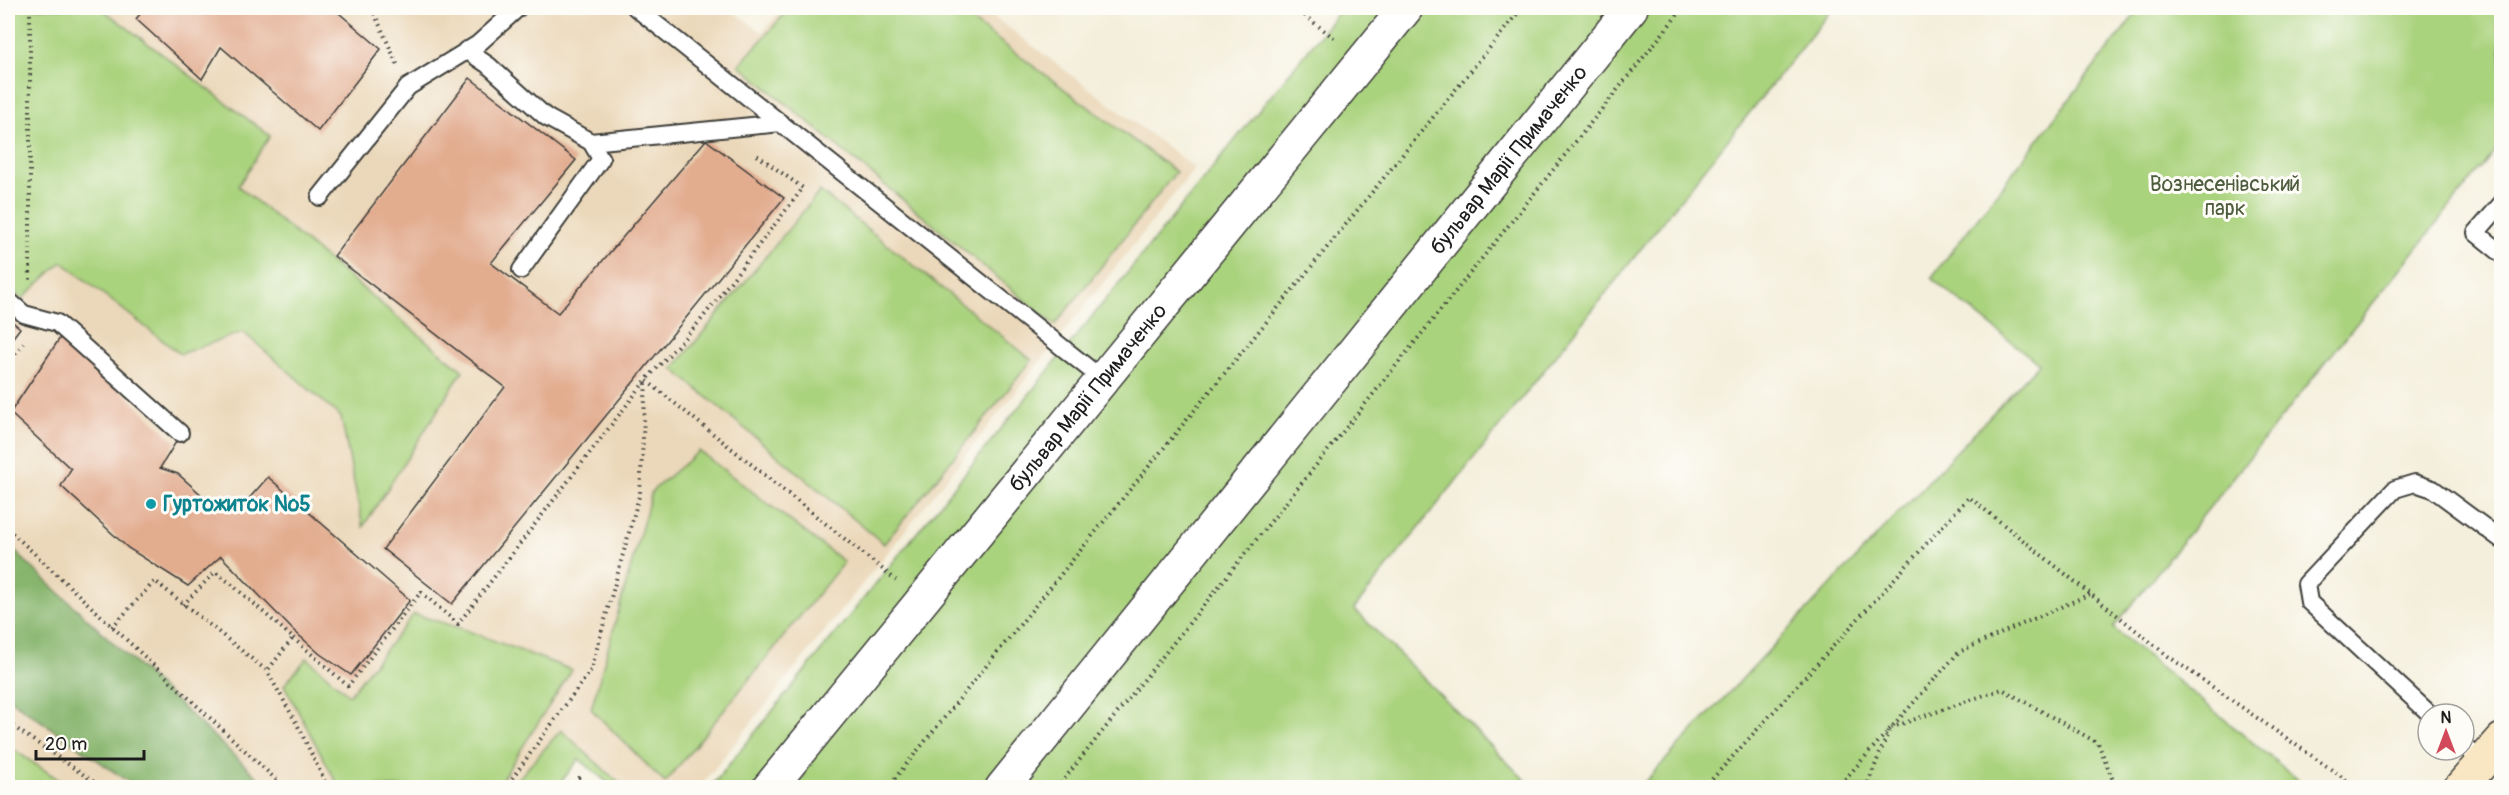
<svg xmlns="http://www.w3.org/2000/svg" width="2509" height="795" viewBox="0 0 2509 795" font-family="Pangolin,sans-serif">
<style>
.built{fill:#ebd8ba}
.green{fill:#aad37e;stroke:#63784d;stroke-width:1.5}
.forest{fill:#87b56d;stroke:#526844;stroke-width:1.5}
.building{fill:#e2ac8f}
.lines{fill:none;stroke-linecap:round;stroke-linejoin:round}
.lane-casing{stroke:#3c3c39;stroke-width:20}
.street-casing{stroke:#3c3c39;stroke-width:36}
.secondary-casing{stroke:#3c3c39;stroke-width:36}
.path{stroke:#3c3c39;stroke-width:4;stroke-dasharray:1.5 4.5;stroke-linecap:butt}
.lane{stroke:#fff;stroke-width:16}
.street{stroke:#fff;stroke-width:33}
.secondary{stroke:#f9e7c3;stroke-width:33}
.culture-dot{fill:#0f9aa8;stroke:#fdfcf7;stroke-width:2}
.labels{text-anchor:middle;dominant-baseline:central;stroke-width:6;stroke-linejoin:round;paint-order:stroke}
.street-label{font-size:21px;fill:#1c1c1c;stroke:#fdfcf7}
.park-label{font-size:21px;fill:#4e5c3e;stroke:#fdfcf7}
.culture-label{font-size:21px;font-weight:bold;fill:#0d838f;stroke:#fdfcf7;text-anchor:start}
</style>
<rect width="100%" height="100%" fill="#fdfcf7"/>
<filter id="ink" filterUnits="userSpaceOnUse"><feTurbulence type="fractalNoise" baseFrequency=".0167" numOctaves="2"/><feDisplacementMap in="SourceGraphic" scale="12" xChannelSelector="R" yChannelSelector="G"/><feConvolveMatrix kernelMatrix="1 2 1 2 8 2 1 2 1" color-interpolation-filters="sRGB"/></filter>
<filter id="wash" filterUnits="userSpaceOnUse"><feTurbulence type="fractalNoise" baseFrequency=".008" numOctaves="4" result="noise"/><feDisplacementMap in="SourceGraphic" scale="24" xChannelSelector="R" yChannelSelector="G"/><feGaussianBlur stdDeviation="1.35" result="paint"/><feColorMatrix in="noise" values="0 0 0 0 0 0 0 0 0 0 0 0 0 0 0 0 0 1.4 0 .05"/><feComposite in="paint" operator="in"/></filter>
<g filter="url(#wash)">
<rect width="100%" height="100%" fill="#f4efdc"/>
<path class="built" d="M8 8H729L762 32 783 8H982L1195 168 700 787H622L579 759 557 788 8 787Z"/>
<path class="green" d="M8 8H101L270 136 238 186 463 371 363 527 341 417 243 332 180 354 62 262 22 299 8 287Z
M790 8H955L1176 172 1055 325 739 65Z
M1342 8H1833L1354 609 1532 787 710 788Z
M2140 8H2501V143L2113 628 2307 787H1640L2039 364 1931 278Z
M820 191 1032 360 884 544 673 369Z
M699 451 844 562 665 783 591 709 652 491Z
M414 614 463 629 572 670 497 787H339L284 685 307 658 349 695Z
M561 730 623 787H613L579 759 557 787H511Z
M8 746 70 787H8Z"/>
<path class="forest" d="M8 545 268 787H136L8 698Z"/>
<g id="blocks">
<path class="building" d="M145 8H333L381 49 318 131 221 47 202 79 136 19Z
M470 78 576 160 491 263 558 313 706 140 784 198 452 604 383 549 505 387 334 256Z
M8 318 20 328 8 344Z
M62 335 176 442 160 468 178 474 204 497 238 511 268 477 410 600 351 675 320 654 293 630 221 556 188 586 128 548 61 486 71 469 10 413Z"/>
</g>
</g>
<g filter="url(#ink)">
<use href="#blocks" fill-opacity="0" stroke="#3c3c39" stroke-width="1.5"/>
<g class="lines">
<defs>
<path id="lane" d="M636 8 1102 379
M466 50 488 65 546 117 591 142 781 123
M320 197 408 87 478 44 518 8
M2502 203 2476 233 2502 254
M521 270 601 159 591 142
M8 300 24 314 57 323 180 433
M2430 714 2309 602 2306 584 2395 489 2415 483 2433 489 2502 540
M2464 746 2482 761"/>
<g id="street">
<path id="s1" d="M769 788 1406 8"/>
<path id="s2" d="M1002 788 1631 8"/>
</g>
<path id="secondary" d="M2460 788 2502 740"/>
</defs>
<use href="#lane" class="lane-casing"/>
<use href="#street" class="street-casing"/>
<use href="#secondary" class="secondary-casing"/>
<path class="path" d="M30 8V282
M372 8 397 64
M1295 8 1334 38
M8 363 26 340
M647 381 896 580
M8 529 285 788
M183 605 215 572 230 583 293 638 267 671
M112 627 155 581 267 671 298 726 328 788
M293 638 348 686 421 592 458 624 646 380 700 321 803 188 754 153
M8 723 103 788
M505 788 591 670 640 493 646 381
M571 788 579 778 591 788
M887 788 1522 8
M1057 788 1683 8
M1704 788 1969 497 2168 656 2358 788
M1837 788 1959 652 2090 594
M1866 788 1890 728 2002 689 2098 743 2116 788"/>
<use href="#lane" class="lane"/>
<use href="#street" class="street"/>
<use href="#secondary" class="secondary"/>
</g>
</g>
<circle class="culture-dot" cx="151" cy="504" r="6"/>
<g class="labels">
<g class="street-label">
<text stroke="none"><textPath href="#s2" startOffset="807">бульвар Марії Примаченко</textPath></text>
<text stroke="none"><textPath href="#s1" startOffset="504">бульвар Марії Примаченко</textPath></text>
</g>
<g class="park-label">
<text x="2225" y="184">Вознесенівський<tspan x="2225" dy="24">парк</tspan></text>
</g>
<g class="culture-label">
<text x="163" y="504">Гуртожиток №5</text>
</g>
</g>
<rect width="2509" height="795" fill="none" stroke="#fdfcf7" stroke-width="30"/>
<g transform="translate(2446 732)"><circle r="28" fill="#fdfcf7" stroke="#a3a29f" stroke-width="1.5"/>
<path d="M0-4.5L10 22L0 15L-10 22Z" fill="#d1495b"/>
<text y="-9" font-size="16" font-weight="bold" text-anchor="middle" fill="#1c1c1c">N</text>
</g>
<path d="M36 750v9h108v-9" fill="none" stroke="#1c1c1c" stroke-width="3"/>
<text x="45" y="750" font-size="18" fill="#1c1c1c" stroke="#fdfcf7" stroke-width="4.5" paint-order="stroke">20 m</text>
</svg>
